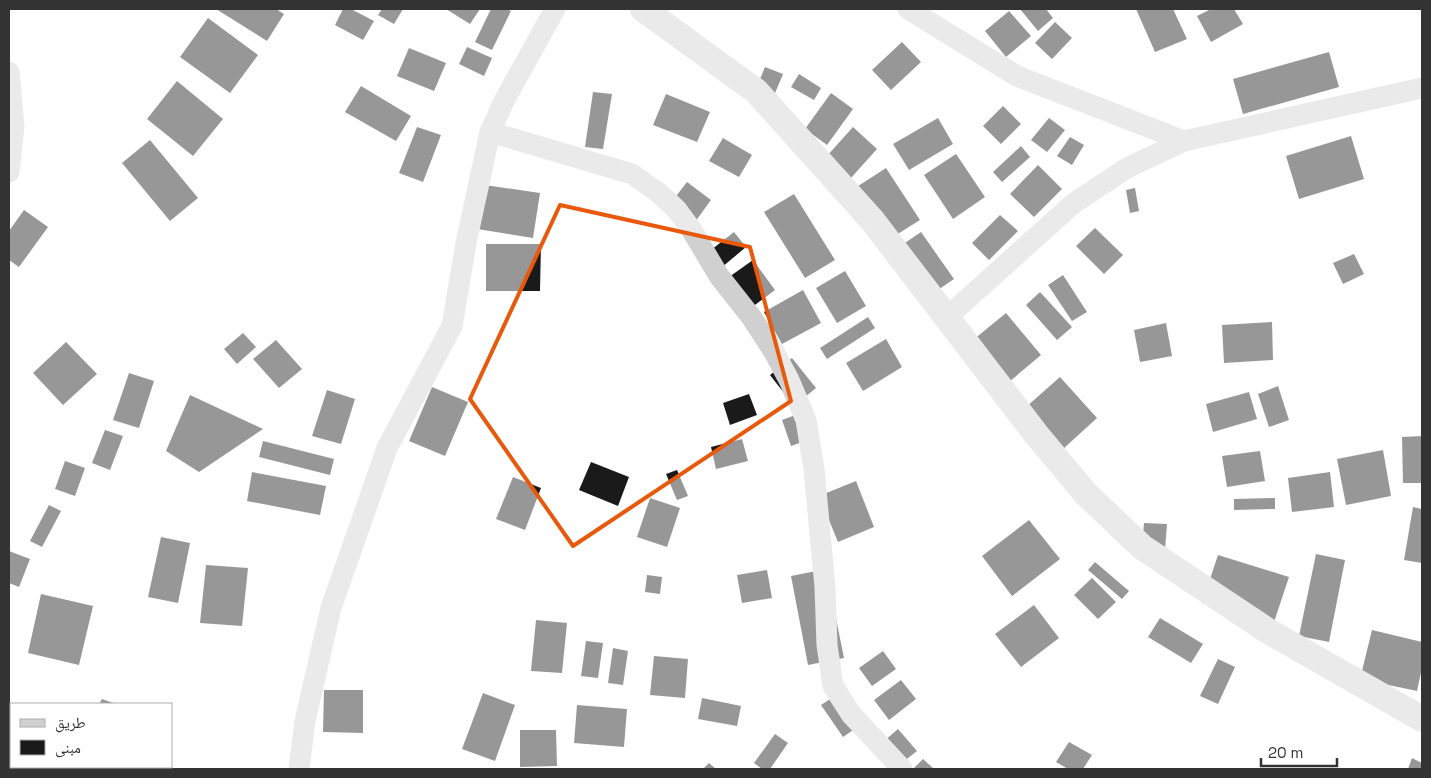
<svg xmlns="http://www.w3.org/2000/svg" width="1431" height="778" viewBox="0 0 1431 778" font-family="'Space Grotesk','Noto Naskh Arabic',sans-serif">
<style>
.building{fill:#1a1a1a}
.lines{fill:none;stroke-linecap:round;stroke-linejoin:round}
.minor{stroke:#d0d0d0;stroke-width:21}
.tertiary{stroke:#d0d0d0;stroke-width:26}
.marked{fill:none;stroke:#e8590c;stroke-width:4;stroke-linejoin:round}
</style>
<rect width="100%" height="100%" fill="#fff"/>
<path class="building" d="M216 9H276L284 14 267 41Z
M343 9H351L374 21 363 40 335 25Z
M382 9H403L394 24 378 15Z
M446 9H480L470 24Z
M491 9H506L511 11 492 50 475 42Z
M1020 9H1046L1053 18 1038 31Z
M1136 9H1173L1187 39 1155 52Z
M1211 9H1234L1243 24 1211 42 1197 16Z
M1009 11 1031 36 1006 57 985 31Z
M208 18 258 55 230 93 180 57Z
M1055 22 1072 38 1052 59 1035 43Z
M902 42 921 62 891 90 872 70Z
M467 47 492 58 484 76 459 64Z
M409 48 446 63 434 91 397 76Z
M1329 52 1339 87 1243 114 1233 79Z
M765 67 783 74 773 98 755 91Z
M799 74 821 88 814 100 791 87Z
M177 81 223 119 193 156 147 119Z
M361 86 411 116 396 141 345 112Z
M593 92 612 94 603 149 585 147Z
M831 93 853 109 827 145 805 129Z
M666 94 710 112 697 142 653 125Z
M1003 106 1021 124 1001 144 983 126Z
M938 118 953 144 909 170 893 144Z
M1049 118 1065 130 1047 152 1031 140Z
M417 127 441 135 423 182 399 173Z
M853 127 877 149 850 179 826 157Z
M1351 136 1364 179 1299 199 1286 156Z
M1070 137 1084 145 1072 165 1057 156Z
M723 138 752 155 739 177 709 161Z
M150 140 198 198 170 221 122 163Z
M1021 146 1030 157 1002 182 993 172Z
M956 154 985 197 953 219 924 175Z
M1038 165 1062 189 1034 217 1010 194Z
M886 168 920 220 888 240 855 188Z
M687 182 711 200 695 222 670 204Z
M478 184 540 193 533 238 471 228Z
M1135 188 1139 211 1130 213 1126 190Z
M794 194 835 260 805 278 764 212Z
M24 210 48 227 19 267 9 260V231Z
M1000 215 1018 231 989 260 972 243Z
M1095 228 1123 255 1104 274 1076 246Z
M734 232 746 247 715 273 702 257Z
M921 232 954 279 926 298 893 251Z
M486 244H541L540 291H486Z
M1354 254 1364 274 1343 284 1333 263Z
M753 260 775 290 744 313 722 282Z
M845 271 866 306 837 323 816 288Z
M1063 275 1087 312 1072 321 1048 285Z
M803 290 821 323 782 344 764 312Z
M1040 292 1072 327 1057 340 1026 305Z
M1006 313 1041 355 1009 382 973 340Z
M868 317 875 328 827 359 820 348Z
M1272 322 1273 360 1224 363 1222 325Z
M1166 323 1172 356 1140 362 1134 330Z
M243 333 256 347 237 364 224 349Z
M886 339 902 367 863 391 846 363Z
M276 340 302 369 279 388 253 359Z
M66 342 97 374 63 405 33 373Z
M792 358 816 388 794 406 770 375Z
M129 373 154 381 139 428 113 420Z
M1060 377 1097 418 1063 449 1026 407Z
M1278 386 1289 420 1269 427 1258 394Z
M432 387 468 402 445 456 409 441Z
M327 390 355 399 341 444 312 436Z
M1249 392 1257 419 1213 432 1206 404Z
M749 394 757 415 730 425 723 403Z
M190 395 263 429 199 472 166 451Z
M809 410 819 436 791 446 782 420Z
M105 430 123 436 110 470 92 463Z
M1422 436V483H1403L1402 437Z
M742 439 748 461 716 469 711 447Z
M263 441 334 459 330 475 259 457Z
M1383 450 1391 496 1346 505 1337 459Z
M1260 451 1265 481 1227 487 1222 456Z
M65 461 85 468 75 496 55 489Z
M591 462 629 477 618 506 579 490Z
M677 470 688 496 677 500 666 474Z
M252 472 326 486 320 515 247 501Z
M1330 472 1334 507 1292 512 1288 478Z
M513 477 541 488 525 530 496 519Z
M856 481 874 527 838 542 819 496Z
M650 498 680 508 667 547 637 537Z
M1275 498V509L1234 510V499Z
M49 505 61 511 42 547 30 541Z
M1413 507 1422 509V563L1404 560Z
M1029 520 1060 559 1012 596 982 556Z
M1144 523 1167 524 1165 550 1142 548Z
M161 537 190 543 178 603 148 597Z
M9 551 30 559 19 587 9 583Z
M1316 554 1345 560 1329 642 1299 636Z
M1218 555 1289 577 1273 625 1202 603Z
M1095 562 1129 591 1122 599 1088 570Z
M206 565 248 568 242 626 200 623Z
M826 569 844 658 808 665 791 576Z
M767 570 772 598 742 603 737 575Z
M647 575 662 577 660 594 645 592Z
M1092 578 1116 602 1098 619 1074 595Z
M41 594 93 606 79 665 28 653Z
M1034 605 1059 638 1021 667 995 634Z
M1160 618 1203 644 1191 663 1148 637Z
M536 620 567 623 562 673 531 671Z
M1372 630 1422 642V668L1417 691 1360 679Z
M586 641 603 643 598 678 581 676Z
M613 648 628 651 623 685 608 683Z
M883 651 896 669 872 686 859 668Z
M654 656 688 659 685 698 650 695Z
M1218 659 1235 667 1218 704 1200 696Z
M901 680 916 699 889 720 874 700Z
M324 690H363V733L323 732Z
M844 690 865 722 843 737 821 705Z
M483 693 515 705 495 761 462 749Z
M702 698 741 706 737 726 698 719Z
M102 699 116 704H99Z
M577 705 627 709 624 747 574 743Z
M898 729 917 751 894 769 876 748Z
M520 730H556L557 766 520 767Z
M775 734 788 743 770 769H762L754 763Z
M1069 742 1092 755 1083 769H1068L1056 762Z
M1412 758 1422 763V769H1408Z
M923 759 934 769H913Z
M709 763 716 769H703Z"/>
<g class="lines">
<path class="minor" d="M908 9 1017 76 1184 141
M9 72 14 126 9 172
M490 132 632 174 659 193 677 210 691 229 719 276 752 318 774 352 789 380 806 420 814 469 825 587 827 645 833 686 851 714 902 769
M947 317 1074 203 1127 168 1184 141 1422 88
M299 769 305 721 331 608 387 448 452 326 466 243 490 132 504 101 555 9"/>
<path class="tertiary" d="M643 9 756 91 872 220 1036 434 1086 494 1142 547 1268 631 1422 719"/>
</g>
<path d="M0 0H1431V778H0ZM560 205 750 247 791 401 573 546 470 399Z" fill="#fff" fill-opacity=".55" fill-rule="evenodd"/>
<path class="marked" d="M560 205 750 247 791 401 573 546 470 399Z"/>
<rect width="1431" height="778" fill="none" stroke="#333333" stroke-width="20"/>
<rect x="10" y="703" width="162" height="65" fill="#ffffff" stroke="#adadad"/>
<rect x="20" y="719" width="25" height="8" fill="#d0d0d0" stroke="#adadad"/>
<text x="55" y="728" font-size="15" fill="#333333">طريق</text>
<rect x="20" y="740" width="25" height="15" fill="#1a1a1a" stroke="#adadad"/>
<text x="55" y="753" font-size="15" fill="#333333">مبنى</text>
<path d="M1261 758v8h76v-8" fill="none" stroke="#333333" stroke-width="2.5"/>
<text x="1268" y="758" font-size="15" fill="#333333" stroke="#ffffff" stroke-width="4" paint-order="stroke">20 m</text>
</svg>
